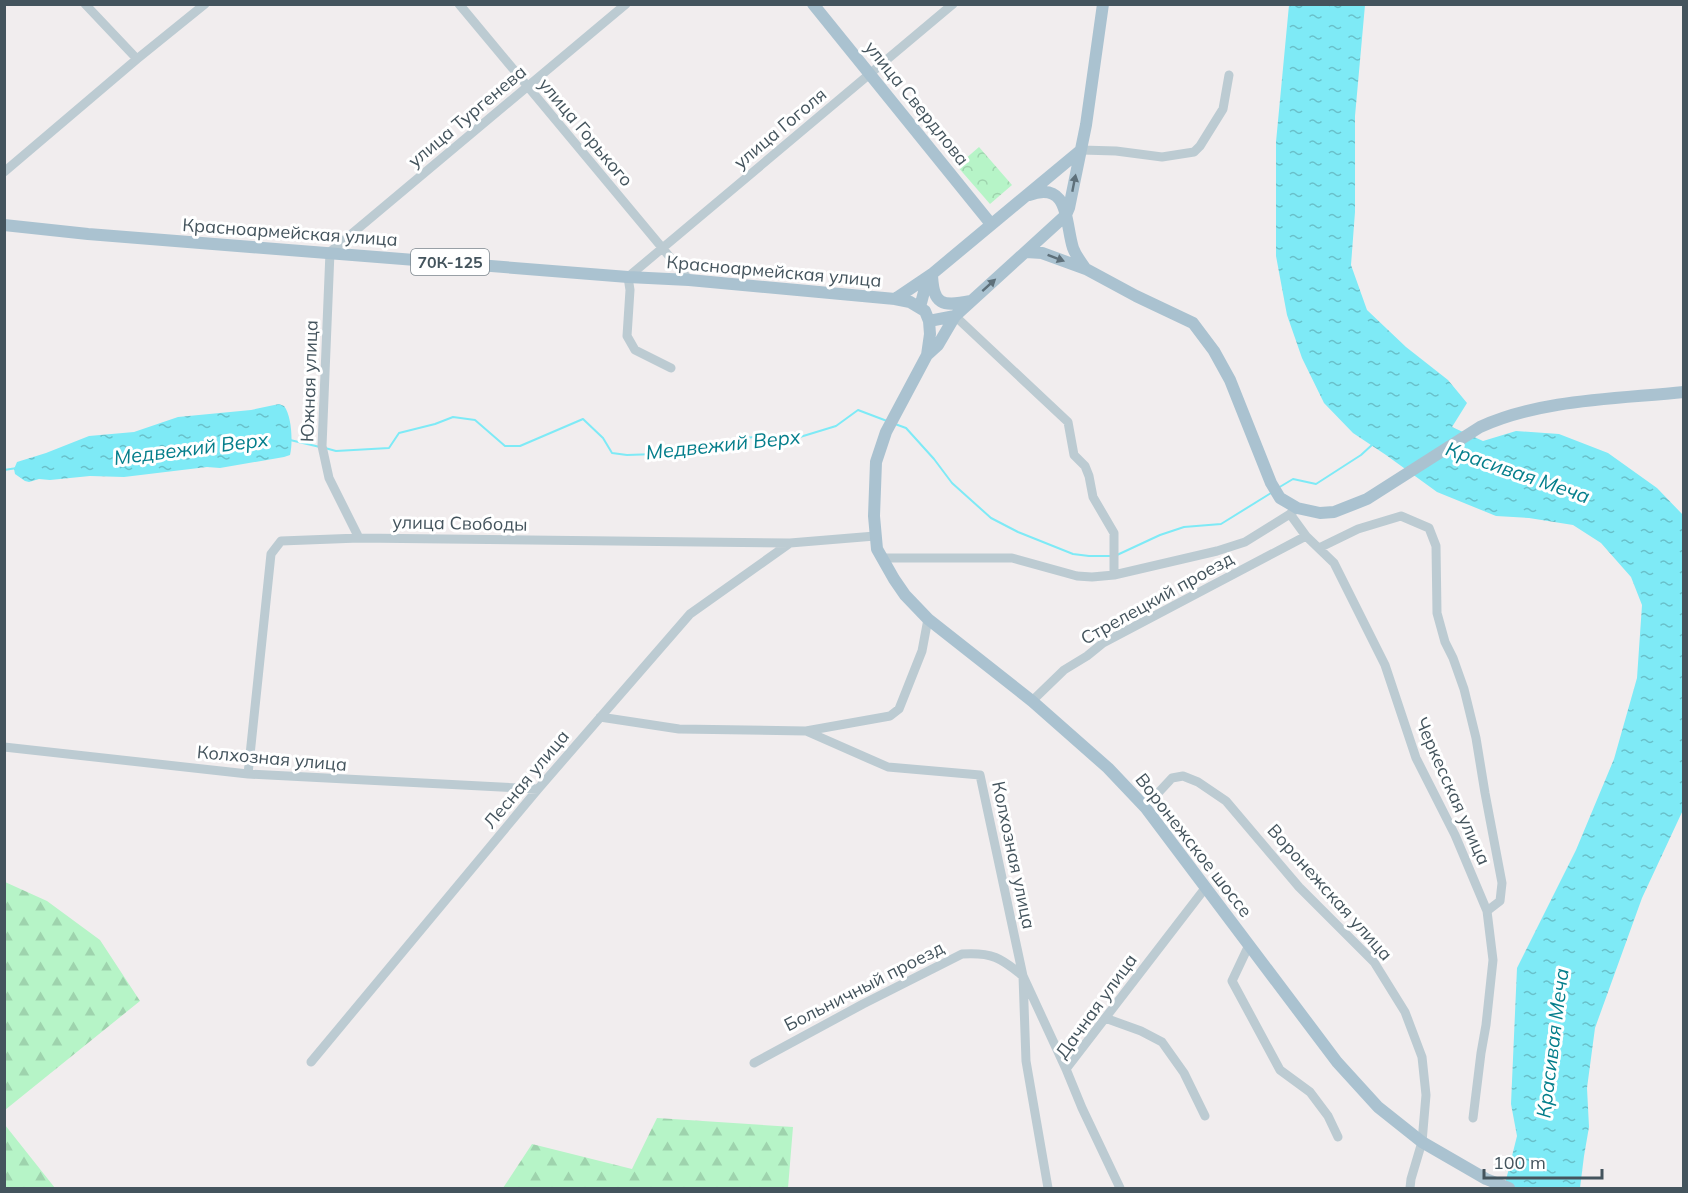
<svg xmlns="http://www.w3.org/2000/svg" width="1688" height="1193" viewBox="0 0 1688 1193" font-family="Mulish,sans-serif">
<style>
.forest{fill:url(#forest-firs)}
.park{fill:url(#park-crowns)}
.water{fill:url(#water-ripples)}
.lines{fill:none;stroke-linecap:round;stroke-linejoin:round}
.stream{stroke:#7eeaf6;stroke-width:2}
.minor{stroke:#bccbd2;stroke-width:9}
.major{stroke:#aac2d0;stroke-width:12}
.oneway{fill:#5e707a}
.labels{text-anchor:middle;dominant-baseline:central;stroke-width:6;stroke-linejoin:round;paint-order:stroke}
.shield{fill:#fff;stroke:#7c878e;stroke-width:1.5}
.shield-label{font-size:16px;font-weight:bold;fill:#44545d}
.street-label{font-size:18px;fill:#44545d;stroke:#fff}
.water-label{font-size:20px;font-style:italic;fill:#047e8b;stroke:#fff}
</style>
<defs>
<pattern id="forest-firs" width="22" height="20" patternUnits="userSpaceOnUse" patternTransform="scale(1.5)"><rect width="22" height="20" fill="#b6f4c7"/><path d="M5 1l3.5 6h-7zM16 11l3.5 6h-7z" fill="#9ed3ad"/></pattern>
<pattern id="park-crowns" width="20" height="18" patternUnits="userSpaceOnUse" patternTransform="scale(1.5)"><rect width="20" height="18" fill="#b6f4c7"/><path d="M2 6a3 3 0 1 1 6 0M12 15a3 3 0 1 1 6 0" fill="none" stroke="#9ed3ad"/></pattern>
<pattern id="water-ripples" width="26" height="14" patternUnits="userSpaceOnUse" patternTransform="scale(1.5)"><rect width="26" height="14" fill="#7eeaf6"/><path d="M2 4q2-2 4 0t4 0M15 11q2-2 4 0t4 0" fill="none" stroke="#69c0ca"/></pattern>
</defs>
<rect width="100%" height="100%" fill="#f1edee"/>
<path class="forest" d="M5 882 47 901 100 940 140 1001 5 1110Z
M657 1118 793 1127 788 1188H503L532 1144 632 1169Z
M4 1125H5L55 1188H5Z"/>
<path class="park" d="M979 147 1012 185 990 204 957 166Z"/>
<path class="water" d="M1289 5H1365L1355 116V212L1351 265 1367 310 1406 347 1448 380 1467 403 1452 427 1483 441 1516 431 1559 434 1608 453 1657 488 1683 515V810L1642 898 1595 1028 1587 1088 1589 1127 1584 1156 1580 1188H1504L1517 1136 1511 1104 1517 968 1576 850 1614 759 1637 678 1642 605 1631 577 1601 543 1573 525 1529 518 1496 516 1437 492 1386 455 1353 433 1324 403 1302 358 1287 315 1276 256V142Z
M279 404 284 406C292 416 293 443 290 455L284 457 220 468 207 467 124 477 90 476 50 480 39 479 29 482 25 481 15 474 14 469 17 462 46 453 89 436 134 432 178 417 251 410Z"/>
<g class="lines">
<path class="stream" d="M895 424 906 428 934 459 952 483 991 518 1018 532 1073 554 1089 556H1112
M290 440 320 447
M325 448 336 451 389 448 399 433 435 424 453 417 475 420 505 446H520L583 419 603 438 612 453 627 455 656 454 686 448H713L735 439 765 436 800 437 836 426 858 410 887 421
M4 470 17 468
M1278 488 1293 479 1316 484 1361 455 1373 444
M1117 555 1160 535 1184 527 1221 524 1271 493"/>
<path class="minor" d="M85 4 137 59
M459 4 689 280
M1081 150 1116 151 1162 157 1194 152 1200 146 1223 109 1229 75
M4 172 137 59 205 4
M955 316 1068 422 1074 455 1085 466 1089 476 1093 497 1114 533V575
M671 368 635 350 627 336 630 290 628 277 953 4
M1297 508 1290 514 1306 536 1334 563 1385 665 1416 758 1455 835 1487 911 1493 960 1486 1025 1481 1053 1473 1118
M359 538 329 478 322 446 330 252 626 4
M1319 548 1358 529 1401 516 1429 528 1436 546 1437 613 1445 642 1453 658 1464 689 1476 738 1485 793 1502 883 1500 901 1487 911
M882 558H1012L1077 576 1092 577 1114 575 1217 551 1245 542 1290 514
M1032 701 1064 670 1087 656 1103 643 1306 536
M600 717 679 729 806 731 888 767 980 775 1023 976 1066 1069
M806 731 890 716 899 709 922 651 928 619
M4 747 248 774 538 789
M248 774 271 554 281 541 359 538 790 543 875 536
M1145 807 1172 778 1183 776 1198 782 1226 801 1299 887 1374 962 1405 1012 1422 1057 1426 1095 1422 1142 1411 1179 1410 1188
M1249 945 1232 981 1280 1070 1310 1092 1328 1116 1338 1137
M1105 1018 1141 1031 1162 1042 1184 1073 1205 1116
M311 1062 538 789 690 614 790 543
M754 1063 863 1004 962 954C992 952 1001 958 1023 976L1026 1061 1048 1188
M1120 1188 1082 1108 1066 1069 1206 887"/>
<path class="major" d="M813 4 991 224
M1029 195C1070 180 1065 223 1073 248 1076 256 1081 262 1085 268
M4 225 88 234 628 277 689 280 895 299 910 302 925 311 929 321 930 334 927 355 886 432 876 462 874 516 877 549 894 579 905 595 928 619 1032 701 1108 768 1145 807 1337 1062 1378 1107 1422 1142 1486 1179 1509 1188
M1026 252 1042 253 1086 269 1136 296 1193 323 1214 351 1230 380 1271 483 1280 498 1297 508 1320 513 1334 512 1367 499 1480 427C1541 399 1617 399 1684 392
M932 274C933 305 942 307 971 301
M895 299 932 274 1081 150
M920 307 925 288 932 274
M929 321 955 316 1066 215 1069 208 1086 125 1103 4
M927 355 938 345 955 316"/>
</g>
<defs><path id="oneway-solid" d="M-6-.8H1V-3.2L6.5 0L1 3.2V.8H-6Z" transform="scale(1.5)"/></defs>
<g class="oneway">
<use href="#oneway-solid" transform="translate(1074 183) rotate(-79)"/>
<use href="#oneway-solid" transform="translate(1056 258) rotate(21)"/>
<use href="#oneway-solid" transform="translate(989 285) rotate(-42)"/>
</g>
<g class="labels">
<rect class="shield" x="411" y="249" width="78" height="26" rx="4.5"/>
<g class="shield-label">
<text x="450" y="262">70К-125</text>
</g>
<g class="street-label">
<text transform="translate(917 103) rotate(51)">улица Свердлова</text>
<text transform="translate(467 116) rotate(-40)">улица Тургенева</text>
<text transform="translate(780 128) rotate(-40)">улица Гоголя</text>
<text transform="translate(586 132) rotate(50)">улица Горького</text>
<text transform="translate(290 232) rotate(4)">Красноармейская улица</text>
<text transform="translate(774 271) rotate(5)">Красноармейская улица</text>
<text transform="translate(309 381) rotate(-88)">Южная улица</text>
<text transform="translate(460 523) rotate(1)">улица Свободы</text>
<text transform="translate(1157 598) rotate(-29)">Стрелецкий проезд</text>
<text transform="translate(272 758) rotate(5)">Колхозная улица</text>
<text transform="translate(526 779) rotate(-50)">Лесная улица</text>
<text transform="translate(1453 791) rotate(66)">Черкесская улица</text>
<text transform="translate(1194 845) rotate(52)">Воронежское шоссе</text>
<text transform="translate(1014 855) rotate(78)">Колхозная улица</text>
<text transform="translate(1330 892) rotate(48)">Воронежская улица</text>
<text transform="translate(864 986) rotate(-27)">Больничный проезд</text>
<text transform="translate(1096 1006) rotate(-54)">Дачная улица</text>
</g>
<g class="water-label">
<text transform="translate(723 444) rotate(-6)">Медвежий Верх</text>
<text transform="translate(191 448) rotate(-7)">Медвежий Верх</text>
<text transform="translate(1518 472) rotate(19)">Красивая Меча</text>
<text transform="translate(1552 1043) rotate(-83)">Красивая Меча</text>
</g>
</g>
<rect width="1688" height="1193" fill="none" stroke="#44545d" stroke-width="12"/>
<path d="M1484 1169v9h118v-9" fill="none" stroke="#44545d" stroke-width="3"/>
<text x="1493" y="1169" font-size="18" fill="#44545d" stroke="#ffffff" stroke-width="4.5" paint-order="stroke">100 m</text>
</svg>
